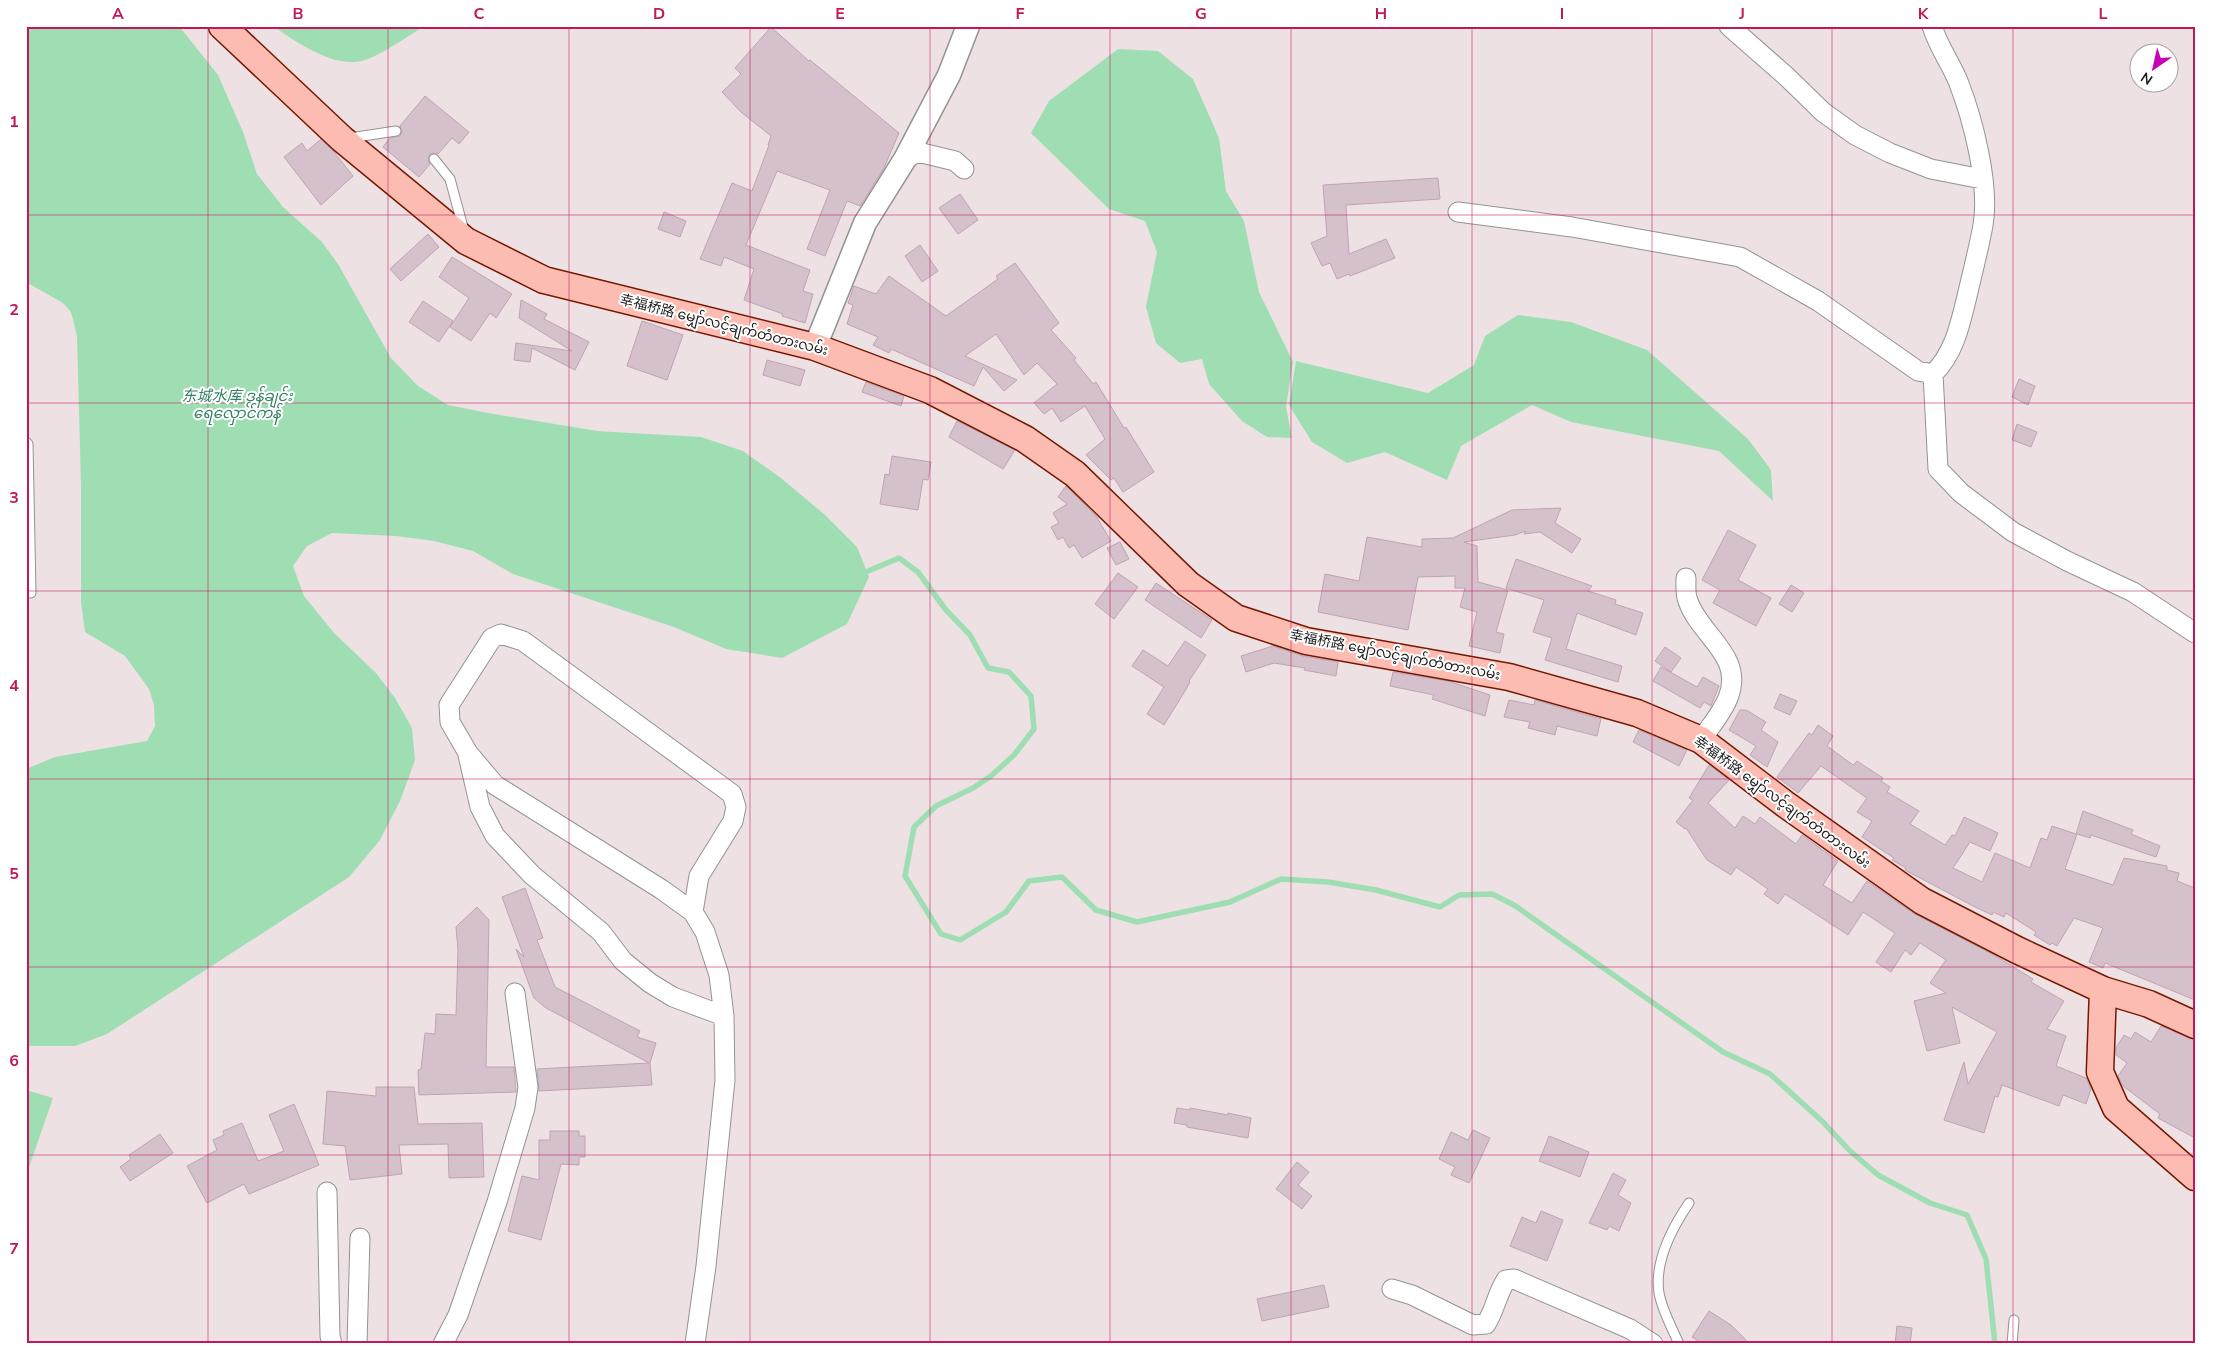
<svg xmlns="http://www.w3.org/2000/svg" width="2221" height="1370" viewBox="0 0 2221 1370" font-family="'Nunito Sans','Noto Sans SC','Noto Sans Myanmar',sans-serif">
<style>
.water{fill:#9fdeb3}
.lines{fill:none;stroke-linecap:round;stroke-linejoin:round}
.stream{stroke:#9fdeb3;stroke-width:5.5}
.building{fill:#d5c1cb;stroke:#c0a3b1}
.service-casing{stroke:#939393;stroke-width:11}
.minor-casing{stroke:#939393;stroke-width:21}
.tertiary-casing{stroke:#939393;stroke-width:25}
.secondary-casing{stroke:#761800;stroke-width:29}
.service{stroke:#fff;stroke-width:9}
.minor{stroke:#fff;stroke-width:19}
.tertiary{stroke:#fff;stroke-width:22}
.secondary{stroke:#fcbcb2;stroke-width:26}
.grid{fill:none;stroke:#c2185b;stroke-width:1;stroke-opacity:0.55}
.labels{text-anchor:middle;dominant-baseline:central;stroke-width:4;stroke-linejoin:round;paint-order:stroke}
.street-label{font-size:14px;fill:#1c1c1c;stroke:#fff}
.water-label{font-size:15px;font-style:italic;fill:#358062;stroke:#fff}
.neatline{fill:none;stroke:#c2185b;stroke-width:2}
.grid-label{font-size:16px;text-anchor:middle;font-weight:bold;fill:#c2185b}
</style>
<rect width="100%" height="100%" fill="#eee1e4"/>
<path class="water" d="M26 26H179L218 75 243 132 257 174 283 207 322 242 338 264 391 358 418 386 448 405 488 413 597 431 701 437 743 451 781 478 825 515 857 547 869 577 847 624 782 658 726 649 674 627 513 574 473 551 434 541 396 536 332 533 307 546 293 566 304 596 334 633 376 673 395 698 412 728 415 760 400 801 380 840 349 877 107 1034 75 1046H26V769L55 757 147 741 155 726 154 705 149 689 125 656 85 632 81 602V485L77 336 71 312 63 303 26 282Z
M273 26H425C408 36 383 54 365 60 336 70 296 42 273 26Z
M1118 49 1158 51 1193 79 1219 138 1226 191 1244 221 1259 292 1293 362 1286 407 1292 438 1267 437 1242 421 1209 384 1202 359 1180 363 1156 343 1146 307 1157 252 1145 221 1109 209 1031 133 1049 101Z
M1518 315 1571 322 1647 350 1748 439 1771 470 1773 501 1719 451 1571 422 1532 405 1461 446 1447 480 1385 452 1347 463 1312 442 1289 405 1296 361 1428 393 1474 365 1485 336Z
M26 1090 53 1098 26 1176Z"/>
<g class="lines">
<path class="stream" d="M861 574 899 558 918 572 946 610 970 635 988 668 1009 672 1031 696 1034 729 1014 755 991 776 973 788 936 806 914 827 905 876 941 934 960 940 1006 912 1029 881 1062 877 1096 910 1137 922 1230 902 1281 879 1328 882 1376 890 1440 907 1459 895 1492 894 1514 905 1723 1052 1770 1074 1822 1121 1849 1150 1878 1175 1930 1203 1967 1215 1986 1259 1995 1344"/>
</g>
<path class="building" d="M771 27 809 61 810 60 899 133 884 168 860 206 847 201 825 256 807 249 830 190 777 171 746 245 810 270 803 291 813 294 805 323 782 316 783 314 744 300 754 269 724 257 721 266 700 259 732 183 752 191 769 145H768L771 136 741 112 722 92 741 74 735 68Z
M425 96 469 132 459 144 452 138 438 154 434 153 430 154 428 159 430 164 419 177 383 147 390 138 400 136 402 131 400 126Z
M321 139 334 152 353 176 321 205 284 157 302 143 307 151Z
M1438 178 1440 199 1346 205 1349 254 1386 239 1395 258 1350 276 1349 274 1337 279 1330 263 1322 266 1311 243 1327 236 1323 185Z
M960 194 978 220 958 234 939 208Z
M664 212 686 221 680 237 658 229Z
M428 234 439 247 401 281 390 269Z
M920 245 938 271 922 282 905 256Z
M452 257 512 294 496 318 490 313 471 341 450 327 469 298 439 277Z
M1015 263 1059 323 1051 330 1076 358 1074 360 1093 384 1096 382 1124 428 1126 427 1154 472 1123 492 1114 478 1111 480 1086 455 1105 439 1085 406 1061 422 1052 408 1044 414 1034 403 1057 384 1037 363 1024 375 996 334 965 356 1017 380 1004 391 983 367 974 386 891 349 889 353 873 345 878 337 847 324 853 305 848 303 854 286 876 294 889 276 946 316 998 279 996 276Z
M521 300 547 314 544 319 589 342 575 370 532 348 530 362 514 360 516 343 572 351 519 318Z
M423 301 453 321 439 342 409 322Z
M642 321 683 335 667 380 627 366Z
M767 360 805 370 800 386 763 375Z
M2019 379 2035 386 2028 405 2012 397Z
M866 382 904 396 901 406 862 392Z
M957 421 1015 450 1003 469 949 437Z
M2017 424 2037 432 2031 447 2012 440Z
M892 456 931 462 928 480 923 479 918 510 880 504 885 474 889 475Z
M1066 486 1096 516 1111 541 1082 558 1074 545 1069 548 1063 537 1058 540 1051 527 1059 523 1053 513 1067 504 1058 497Z
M1561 508 1555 523 1581 539 1572 553 1540 532 1524 534 1526 531 1515 535 1464 542 1477 546 1478 582 1508 590 1496 632 1504 634 1500 653 1469 646 1477 612 1460 607 1465 588H1455V576L1418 577 1408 630 1318 612 1325 574 1359 581 1367 537 1422 547V539L1453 538 1512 510Z
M1728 530 1756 545 1738 580 1771 598 1756 626 1713 603 1720 590 1702 580Z
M1120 542 1129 559 1116 565 1107 548Z
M1516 559 1592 586 1588 591 1616 600 1615 604 1643 613 1636 635 1577 613 1566 649 1622 666 1618 682 1545 660 1552 638 1533 632 1544 600 1506 588Z
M1118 573 1138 587 1114 619 1095 604Z
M1156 583 1212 620 1201 638 1145 600Z
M1791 585 1804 593 1792 612 1779 604Z
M1185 641 1206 655 1189 681 1190 682 1185 691 1164 725 1147 714 1164 687 1132 666 1143 650 1168 666Z
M1273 646 1303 656 1338 662 1336 676 1304 670 1305 668 1274 663 1246 672 1241 656Z
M1665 647 1681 658 1671 672 1655 661Z
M1661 667 1697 687 1703 677 1719 686 1711 706 1704 702 1700 708 1653 681Z
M1393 672 1448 681 1490 695 1485 716 1432 699 1434 695 1390 686Z
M1780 694 1797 701 1790 715 1774 708Z
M1509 700 1534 705 1535 700 1601 719 1597 736 1557 726 1555 735 1528 728 1530 722 1504 717Z
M1740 710H1746L1766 722 1761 730 1778 742 1767 767 1750 755 1756 746 1729 730Z
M1818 725 1833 736 1827 746 1853 765 1857 761 1883 778 1881 781 1890 787 1887 792 1919 811 1910 824 1945 845 1952 835 1955 836 1964 817 1998 833 1990 851 1970 842 1953 868 1982 882 1995 853 2030 868 2041 838 2047 840 2052 826 2076 834 2083 811 2133 830 2131 834 2160 846 2156 857 2091 835 2090 838 2077 834 2065 869 2113 885 2124 858 2167 866V870L2179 873 2177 881 2195 888V1000L2105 963 2103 968 2089 962 2103 928 2074 918 2057 946 2052 943 2050 945 2034 935 2036 932 2006 913 2004 917 1993 912 1992 915 1973 906 1905 870 1906 868 1892 860 1894 858 1862 837 1872 821 1857 812 1867 798 1821 766 1798 793 1777 777 1809 733 1812 735Z
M1639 730 1687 750 1679 766 1633 742Z
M1709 765 1729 780 1708 803 1735 828 1743 816 1755 824 1760 817 1796 844 1802 835 1838 861 1823 885 1852 903 1867 881 1913 913 1994 955 2033 979 2031 982 2064 1001 2047 1029 2066 1036 2056 1066 2086 1078 2091 1089 2086 1104 2063 1095 2059 1106 2002 1085 1998 1097 1995 1096 1984 1133 1944 1120 1964 1062 1968 1084 1997 1032 1952 1007 1960 1043 1927 1051 1914 1001 1946 993 1930 983 1946 960 1920 943 1911 955 1905 950 1891 972 1876 962 1895 933 1863 912 1848 935 1785 894 1778 904 1764 894 1768 889 1736 867 1731 875 1707 860 1686 828 1685 829 1676 822 1693 800 1689 798Z
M525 888 543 938 537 940 555 987 640 1031 637 1037 656 1043 650 1063 652 1085 539 1091 537 1069 649 1063 546 1008 534 998 516 949 524 957 502 897Z
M477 907 489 920 486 1067H514L516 1092 419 1095 418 1070 421 1069 425 1033 435 1034 436 1014 456 1015 458 950 456 927Z
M2161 1026 2195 1040V1138L2158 1118 2160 1114 2123 1086 2118 1076 2127 1063 2116 1055V1048L2124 1035 2131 1039 2135 1032 2151 1042Z
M376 1087H414L418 1124 482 1123 484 1177 449 1178 448 1144 399 1145 402 1174 350 1180 345 1146 323 1144 327 1091 376 1096Z
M294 1104 319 1165 249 1194 244 1184 207 1203 187 1166 217 1150 213 1140 224 1135 223 1131 242 1123 258 1161 284 1151 269 1115Z
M1177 1108 1190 1110V1108L1228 1115V1113L1251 1118 1248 1138 1187 1127V1125L1174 1123Z
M1473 1130 1490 1138 1469 1183 1451 1175 1455 1167 1439 1159 1451 1132 1468 1140Z
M550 1131H579V1136H585V1157H579V1165L561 1164 541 1240 508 1231 522 1176 539 1180V1140H550Z
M160 1134 173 1153 130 1181 120 1167 131 1159 129 1155Z
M1549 1136 1589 1152 1580 1177 1539 1161Z
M1297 1162 1309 1172 1298 1185 1312 1196 1302 1209 1276 1189Z
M1613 1173 1626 1180 1618 1195 1631 1203 1619 1231 1609 1226 1607 1230 1589 1223Z
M1541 1211 1563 1220 1547 1261 1510 1246 1522 1217 1536 1223Z
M1324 1285 1329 1307 1262 1321 1257 1299Z
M1709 1311 1731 1325 1750 1344H1703L1692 1337Z
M1897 1326 1912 1328 1910 1344H1895Z"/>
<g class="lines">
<defs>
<path id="service" d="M350 138 396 131
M434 159 450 179 464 231
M26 442 28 444 31 593
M1679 1344C1672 1328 1662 1310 1659 1293 1654 1261 1672 1228 1689 1203
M2012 1344 2014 1320"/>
<path id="minor" d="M1729 26 1787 77 1823 112 1855 135 1890 153 1931 169 1982 179
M905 159 918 152 955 161 964 169
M1458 212 1572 227 1740 257 1818 301 1918 371 1933 374C1955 353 1961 321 1968 292 1973 270 1979 248 1983 225 1990 185 1973 119 1958 81 1950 62 1938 46 1932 26
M1933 374 1938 469 1961 493 2013 532 2067 561 2133 592 2195 633
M1686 578C1686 585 1685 594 1688 601 1700 636 1745 656 1728 698 1722 713 1710 727 1701 740
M468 755 480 807 495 836 532 875 601 932 623 961 650 983 673 997 724 1016
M693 912 699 876 733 821 736 807 732 794 523 641 501 634 492 638 449 705 450 722 468 753 495 785 661 889 693 912 705 932 719 975 724 1016 725 1080 706 1266 695 1344
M327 1192 330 1336 332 1344
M1392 1289 1412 1295 1473 1325 1486 1324C1495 1310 1497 1294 1506 1280L1514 1279 1630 1329 1653 1344
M357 1344 360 1238
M443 1344 458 1315 497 1202 525 1108 528 1087 515 993"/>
<path id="tertiary" d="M815 347 865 223 905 159 949 75 968 26"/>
<path id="secondary" d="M222 26 342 139 466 241 544 280 815 347 930 390 1025 439 1075 474 1188 584 1236 618 1306 641 1509 677 1637 713 1701 740 1785 804 1922 901 2017 950 2103 990 2149 1004 2195 1025
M2103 990 2100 1072 2116 1108 2195 1177"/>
</defs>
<use href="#service" class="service-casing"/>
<use href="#minor" class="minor-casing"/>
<use href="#tertiary" class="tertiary-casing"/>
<use href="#secondary" class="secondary-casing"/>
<use href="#service" class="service"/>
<use href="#minor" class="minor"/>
<use href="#tertiary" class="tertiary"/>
<use href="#secondary" class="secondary"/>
</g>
<path class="grid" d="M208 26V1344M388 26V1344M569 26V1344M750 26V1344M930 26V1344M1110 26V1344M1291 26V1344M1472 26V1344M1652 26V1344M1832 26V1344M2013 26V1344M26 215H2195M26 403H2195M26 591H2195M26 779H2195M26 967H2195M26 1155H2195"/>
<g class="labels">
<g class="street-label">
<text transform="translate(724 325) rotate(14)">幸福桥路 မျှော်လင့်ချက်တံတားလမ်း</text>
<text transform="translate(1395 655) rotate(11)">幸福桥路 မျှော်လင့်ချက်တံတားလမ်း</text>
<text transform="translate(1782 802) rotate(36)">幸福桥路 မျှော်လင့်ချက်တံတားလမ်း</text>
</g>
<g class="water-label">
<text x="237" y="396">东城水库 ဒွန်ချင်း<tspan x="237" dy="17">ရေလှောင်ကန်</tspan></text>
</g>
</g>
<rect width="2221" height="1370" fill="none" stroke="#ffffff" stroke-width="55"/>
<g transform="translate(2154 68) rotate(214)"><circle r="24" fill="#ffffff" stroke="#a4a4a4"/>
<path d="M0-4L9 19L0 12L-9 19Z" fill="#c800b6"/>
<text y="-8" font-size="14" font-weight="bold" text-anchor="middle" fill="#1c1c1c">N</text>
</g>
<rect x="28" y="28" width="2166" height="1314" class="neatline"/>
<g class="grid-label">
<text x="118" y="19">A</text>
<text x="298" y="19">B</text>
<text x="479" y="19">C</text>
<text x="659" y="19">D</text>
<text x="840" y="19">E</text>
<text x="1020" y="19">F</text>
<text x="1201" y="19">G</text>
<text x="1381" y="19">H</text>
<text x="1562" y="19">I</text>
<text x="1742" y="19">J</text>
<text x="1923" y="19">K</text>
<text x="2103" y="19">L</text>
<text x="14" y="127">1</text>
<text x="14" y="315">2</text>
<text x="14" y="503">3</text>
<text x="14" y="691">4</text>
<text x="14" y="879">5</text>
<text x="14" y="1066">6</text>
<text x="14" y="1254">7</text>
</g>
</svg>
